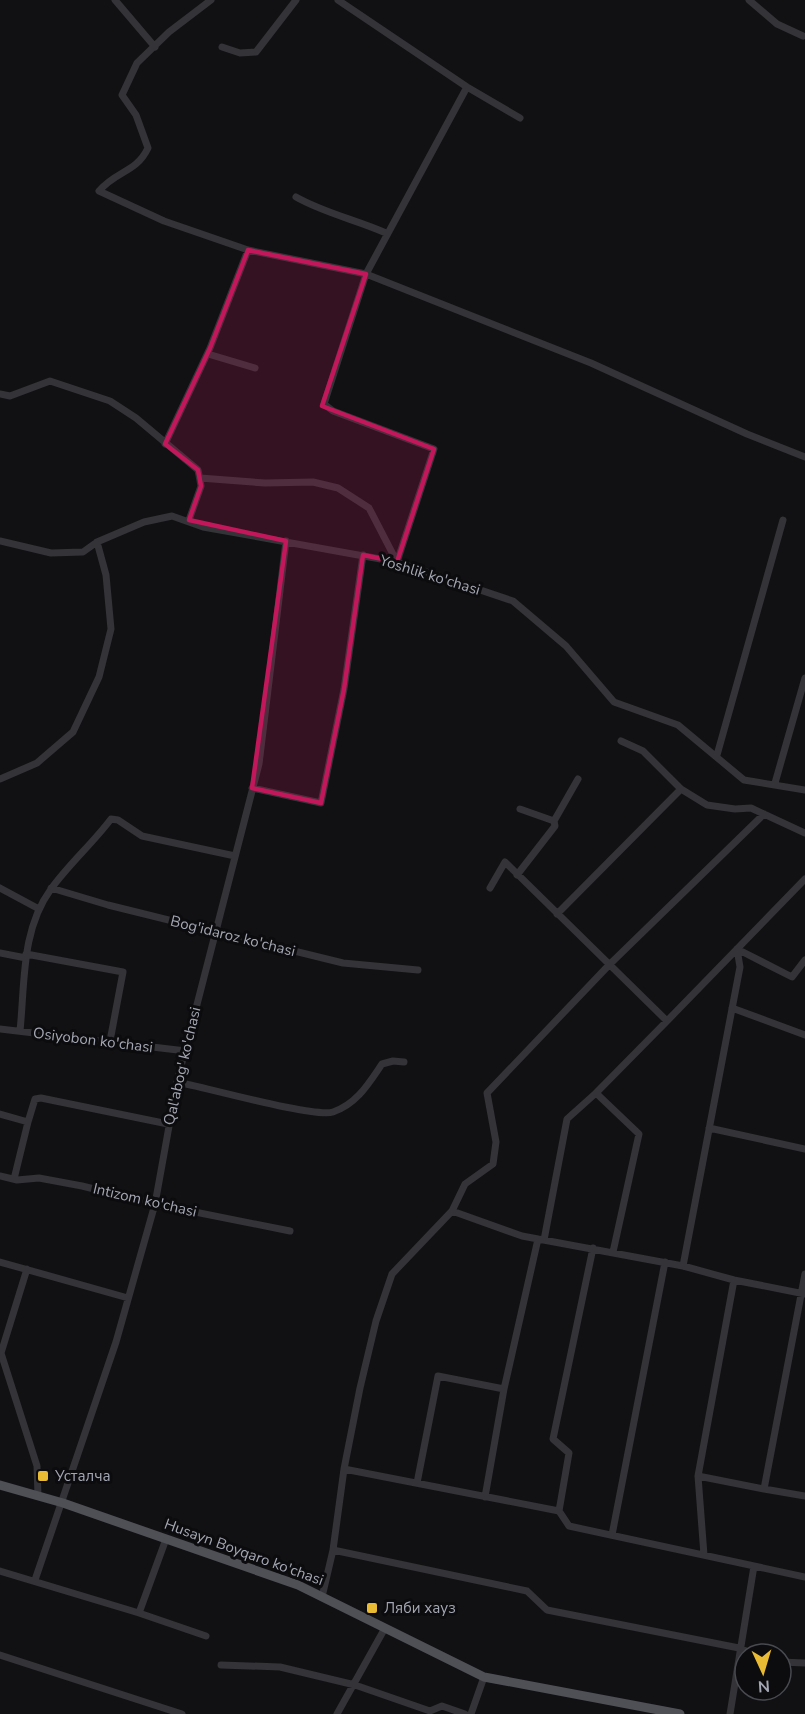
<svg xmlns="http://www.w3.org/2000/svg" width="805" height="1714" viewBox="0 0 805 1714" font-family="'Nunito Sans',sans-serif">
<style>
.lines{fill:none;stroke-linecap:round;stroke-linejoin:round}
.minor{stroke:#333338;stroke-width:7}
.major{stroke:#4f5056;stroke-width:9}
.marked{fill:#c2185b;fill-opacity:0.2;stroke:#c2185b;stroke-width:4.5;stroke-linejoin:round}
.poi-dot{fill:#e9ba33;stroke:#0c0c0e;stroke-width:2}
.labels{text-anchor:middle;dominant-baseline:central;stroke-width:6;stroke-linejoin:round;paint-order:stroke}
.street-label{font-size:15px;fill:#a3a7b3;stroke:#0c0c0e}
.poi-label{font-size:15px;fill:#a3a7b3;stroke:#0c0c0e;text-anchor:start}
</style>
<rect width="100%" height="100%" fill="#111113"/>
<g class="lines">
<path class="minor" d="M115 0 155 47
M211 0 169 32 137 63 122 95 136 115 148 148C136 173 117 170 99 191L164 221 248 250 366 274 591 363 747 434 805 457
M338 0 467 87 520 118
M749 0 777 24 803 36
M222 47 240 53 256 52 296 0
M296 197C324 213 357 220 386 233
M208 354 255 368
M0 394 10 396 50 381 110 401 136 418 198 470 201 486 189 520
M165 444 210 348 248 250
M200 478 265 483 313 482 338 488 369 508 397 562 434 449 333 411 324 404 366 274 467 87
M0 541 51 553 83 552 97 542 144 522 172 516 203 527 397 562 513 601 566 646 614 702 678 725 744 780 805 790
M717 755 783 520
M0 779 37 763 73 732 99 677 111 629 106 575 97 542
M775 783 805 678
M252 788 321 803 344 689 363 555
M681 789 707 805 735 809 751 808 805 833
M554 821 578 779
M517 875 555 826 554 821 520 809
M0 888 39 909
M51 888 108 905 343 963 418 970
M490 888 505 862 667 1021 805 879
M557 914 681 789 643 751 621 741
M737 949 792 977 805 960
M0 953 26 958
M26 954 123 972 110 1041
M732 1008 805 1035
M0 1029 186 1051
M20 1031C25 983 21 930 51 889 69 864 93 843 111 819L118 820 142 836 235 856
M177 1082C204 1087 314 1118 333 1112 357 1104 369 1083 382 1064L393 1061 404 1062
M0 1114 28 1122 14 1179
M28 1122 35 1099 41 1098 168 1124
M709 1128 805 1149
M0 1176 17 1180 39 1178 82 1186 155 1204 290 1231
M452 1211 522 1236 683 1266 734 1280 805 1294
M544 1240 567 1119 596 1093
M613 1252 639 1134 596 1093 667 1021
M0 1262 128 1298
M683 1266 740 967 737 949
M27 1269 1 1353 37 1466 38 1496
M805 1274 764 1489 805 1496
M504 1389 538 1239
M344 1469 559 1511 569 1526 805 1577
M698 1476 764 1489
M417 1483 438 1376 504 1389 485 1497
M559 1511 569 1453 553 1439 593 1248
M612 1535 665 1262
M166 1539 139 1613 206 1636
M333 1550 527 1591 547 1610 739 1648 753 1654
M704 1555 698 1476 734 1280
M0 1571 139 1613
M35 1580 116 1342 155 1204 177 1082 259 764 286 541
M322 1597 333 1550 344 1469 360 1388 376 1321 392 1274 452 1211 465 1184 493 1164 496 1142 487 1093 609 965 764 814
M0 1655 182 1714
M781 1662 805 1663
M221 1665 280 1667 355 1685 430 1711 442 1706 465 1714
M337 1714 385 1628
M471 1714 484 1677
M730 1714 754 1566"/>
<path class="major" d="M0 1485 63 1503 298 1585 484 1677 680 1714"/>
</g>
<path class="marked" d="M248 250 366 274 322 406 434 449 397 562 363 555 344 689 321 803 252 788 286 541 189 520 201 486 198 470 165 444 210 348Z"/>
<g class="poi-dot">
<rect x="37" y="1470" width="12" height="12" rx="3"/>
<rect x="366" y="1602" width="12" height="12" rx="3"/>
</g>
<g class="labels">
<g class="street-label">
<text transform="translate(430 575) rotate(17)">Yoshlik ko'chasi</text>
<text transform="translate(233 936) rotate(14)">Bog'idaroz ko'chasi</text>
<text transform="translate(93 1040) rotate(7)">Osiyobon ko'chasi</text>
<text transform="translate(182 1066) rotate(-77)">Qal'abog' ko'chasi</text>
<text transform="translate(145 1200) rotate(13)">Intizom ko'chasi</text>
<text transform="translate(244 1552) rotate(20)">Husayn Boyqaro ko'chasi</text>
</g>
<g class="poi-label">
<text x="55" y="1476">Усталча</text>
<text x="384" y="1608">Ляби хауз</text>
</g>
</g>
<g transform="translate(763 1672) rotate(176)"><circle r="28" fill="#0c0c0e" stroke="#484a50" stroke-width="1.5"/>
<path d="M0-4.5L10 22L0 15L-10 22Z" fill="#e9ba33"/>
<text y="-9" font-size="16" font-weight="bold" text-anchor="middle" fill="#a3a7b3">N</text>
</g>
</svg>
